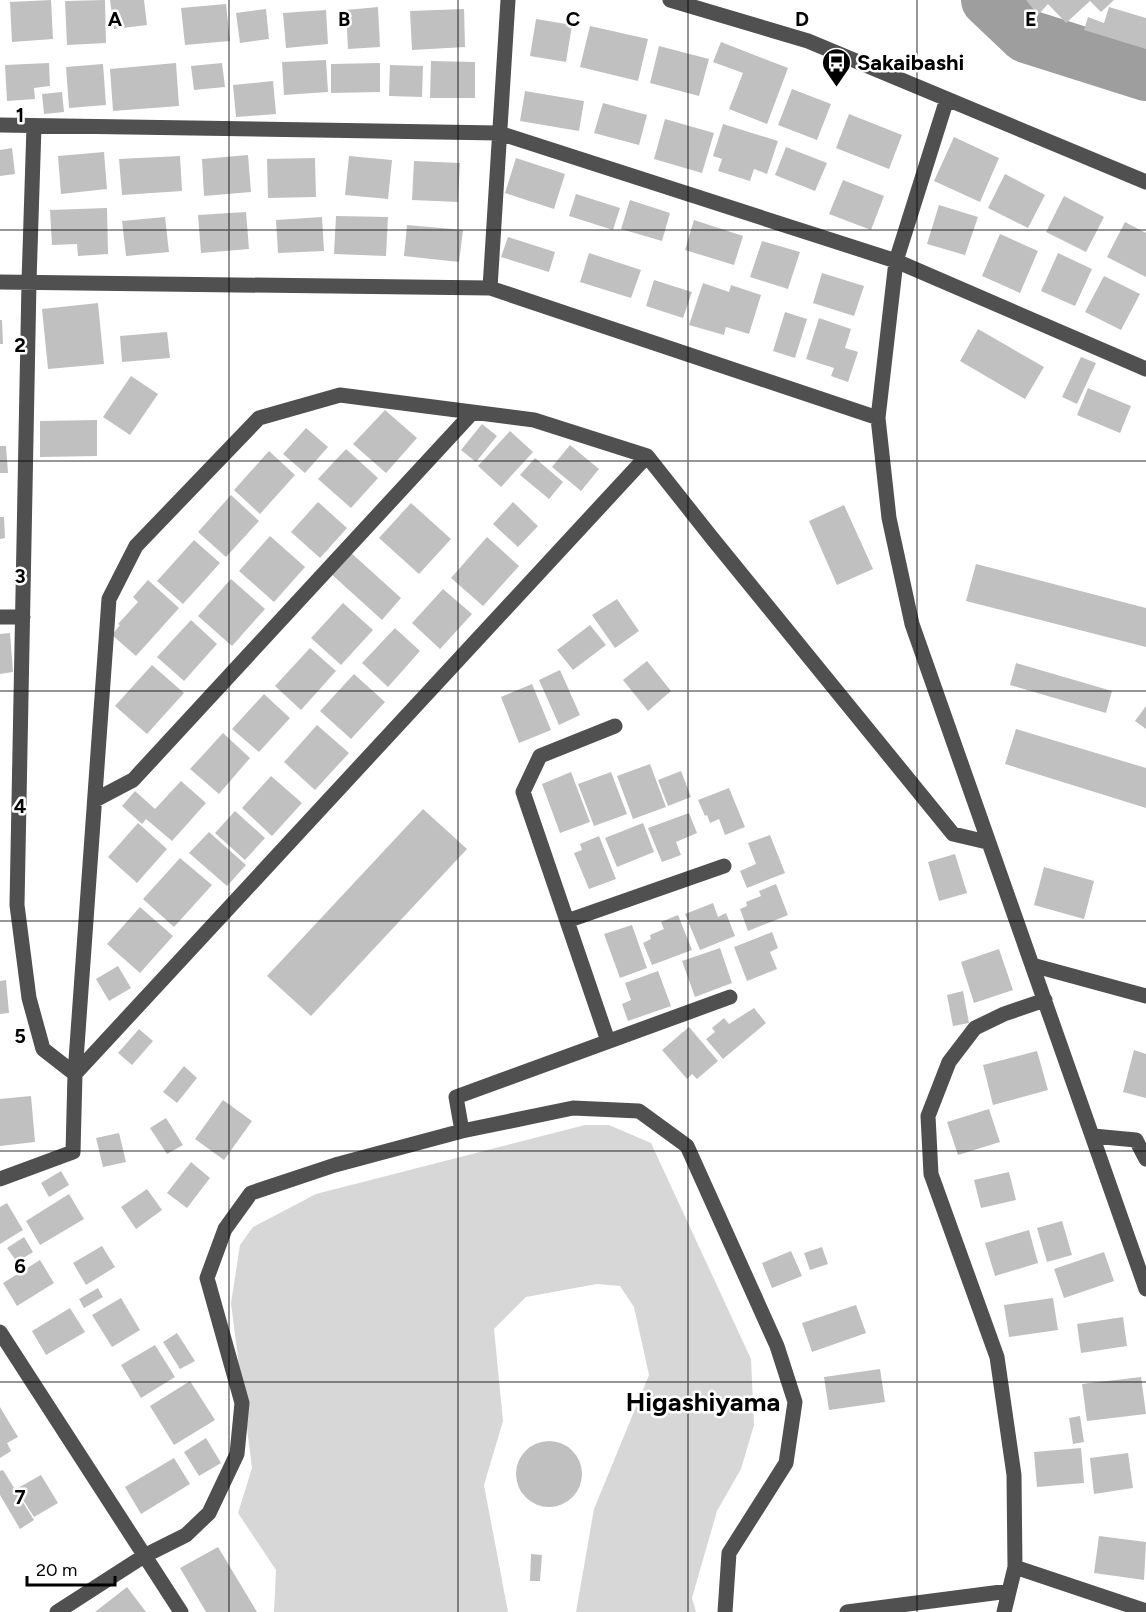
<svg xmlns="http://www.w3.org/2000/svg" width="1146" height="1612" viewBox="0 0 1146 1612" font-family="Figtree,sans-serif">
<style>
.green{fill:#d7d7d7}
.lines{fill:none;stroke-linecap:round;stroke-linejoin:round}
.river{stroke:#9e9e9e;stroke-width:54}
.building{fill:#c0c0c0}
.minor{stroke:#505050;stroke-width:15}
.grid{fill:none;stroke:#000;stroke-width:1.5;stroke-opacity:0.55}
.labels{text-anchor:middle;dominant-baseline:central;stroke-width:5;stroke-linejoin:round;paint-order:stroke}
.poi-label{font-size:22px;font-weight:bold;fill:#000;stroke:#fff;text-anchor:start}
.quarter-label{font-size:26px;font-weight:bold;fill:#000;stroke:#fff}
.grid-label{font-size:20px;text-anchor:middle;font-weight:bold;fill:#000;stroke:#fff;stroke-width:5;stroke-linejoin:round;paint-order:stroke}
</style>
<rect width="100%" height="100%" fill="#fff"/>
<path class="green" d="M585 1125H609L651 1143 751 1359 754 1425 741 1469 717 1511 692 1598 696 1612H576L594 1509 649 1375 634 1307 620 1286 597 1284 526 1297 494 1329 503 1421 484 1485 508 1612H274L276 1570 238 1513 252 1468 231 1303 240 1245 253 1227 316 1194Z"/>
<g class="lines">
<path class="river" d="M988 0 1026 36 1146 74"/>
</g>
<path class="building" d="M51 0 53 39 12 42 10 2Z
M105 0 106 43 67 45 65 1Z
M110 0H144L147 25 114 29Z
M1026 0H1114L1101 12 1090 1 1066 23 1048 4 1038 15Z
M226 4 230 41 185 45 181 8Z
M378 7 380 47 348 49 346 10Z
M1109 7 1146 18V49L1084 30 1088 17 1104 23Z
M266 9 269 39 240 43 236 13Z
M464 9 465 47 412 50 410 11Z
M326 10 328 44 286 48 283 13Z
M536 19 572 25 566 62 530 56Z
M590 26 648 39 638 81 580 67Z
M721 42 788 68 767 124 729 109 743 73 713 62Z
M659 46 709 59 699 96 650 83Z
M326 60 328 92 284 95 282 62Z
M431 61 475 62V98H430Z
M49 63 50 86 34 88 35 99 7 101 5 65Z
M176 63 179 106 113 111 110 69Z
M222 63 225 87 194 90 191 66Z
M380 63V92L331 93V64Z
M103 64 106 105 69 108 66 67Z
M390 65 423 66 422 97 389 96Z
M273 81 276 114 236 117 233 85Z
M792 89 831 104 817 140 778 125Z
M525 91 584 101 579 131 520 121Z
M62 92 64 112 44 114 42 94Z
M603 103 647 115 639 145 594 133Z
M849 114 902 135 889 169 836 148Z
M665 119 714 133 702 173 654 159Z
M723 124 778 141 767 174 754 169 750 181 718 171 722 159 713 156Z
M954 137 999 158 980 202 934 181Z
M786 147 827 163 815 191 775 175Z
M12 148 15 174 0 176V150Z
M104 152 107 189 61 194 58 156Z
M248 155 251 192 204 196 202 159Z
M180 156 182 191 122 195 119 159Z
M349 156 392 160 388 199 345 195Z
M315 158 316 197 268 198 267 159Z
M516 158 565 174 554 209 505 193Z
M414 161 460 163 458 202 412 200Z
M1005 174 1045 195 1028 228 988 208Z
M843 180 884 196 871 230 829 214Z
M576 194 620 208 613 230 569 216Z
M1064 196 1104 217 1086 252 1046 232Z
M630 200 670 213 662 241 621 229Z
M939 205 978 217 965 255 927 244Z
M107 208 108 254 78 256 77 244 52 245 50 210Z
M246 212 249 249 201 253 198 215Z
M336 216 388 217 386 256 334 254Z
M165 217 169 252 126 256 122 221Z
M322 217 324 251 278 253 276 220Z
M694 220 743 236 734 265 685 250Z
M1125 222 1146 233V277L1107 257Z
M407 225 463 230 459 262 404 256Z
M1000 234 1038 251 1020 293 982 276Z
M508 237 555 252 549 272 501 257Z
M762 241 800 252 788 289 750 277Z
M589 253 641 270 631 298 580 282Z
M1058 253 1092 269 1075 306 1041 291Z
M822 273 864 286 854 316 813 303Z
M1104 276 1140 294 1121 330 1085 312Z
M654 280 692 292 683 318 646 306Z
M703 283 729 292 731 285 761 295 749 334 726 327 724 335 689 325Z
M98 303 104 364 48 369 42 309Z
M785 312 807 319 795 358 773 351Z
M819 318 851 329 845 348 858 352 848 382 831 376 834 368 806 359Z
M0 320H2L3 344H0Z
M978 329 1044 367 1025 399 960 361Z
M167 332 170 358 122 362 120 336Z
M1081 357 1096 363 1077 404 1062 397Z
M131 376 158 394 130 435 103 417Z
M1088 388 1131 406 1120 433 1077 415Z
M385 410 417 438 386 473 353 444Z
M97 420V456L40 457V421Z
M482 424 497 436 476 462 461 450Z
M306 428 328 447 305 473 283 454Z
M510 431 533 452 501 487 478 466Z
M570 445 599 469 581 491 552 467Z
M0 446H6L8 473H0Z
M346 449 378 478 351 508 318 479Z
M269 451 295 475 260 514 234 490Z
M535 458 563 482 549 499 520 475Z
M231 495 259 521 226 557 198 532Z
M318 502 347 528 320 558 291 532Z
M513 502 538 526 518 547 493 524Z
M411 503 451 539 419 574 379 538Z
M844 505 873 569 837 585 809 521Z
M0 517H4L5 538 0 539Z
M270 536 305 567 274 602 239 571Z
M487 537 519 566 483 606 451 578Z
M194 540 220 563 183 604 157 581Z
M349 551 401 598 382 620 329 572Z
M976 564 1146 608V647L966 601Z
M231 579 265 609 232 646 198 616Z
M148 580 179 608 136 656 112 635 120 625 118 624 138 602 133 597Z
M443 589 472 614 440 649 412 623Z
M617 599 639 631 615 648 592 615Z
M343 603 373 630 341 665 311 638Z
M191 620 217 644 184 681 157 657Z
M590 625 606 645 573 670 557 650Z
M395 628 420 651 388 687 362 663Z
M10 633 13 672 0 674V634Z
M310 648 336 671 301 710 275 686Z
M647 661 671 691 648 711 623 680Z
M1016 663 1112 691 1106 713 1010 685Z
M152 665 184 693 147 734 115 706Z
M560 670 580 715 559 725 539 680Z
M354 674 385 702 351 739 320 711Z
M532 684 551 730 519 743 501 697Z
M264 694 290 718 259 752 232 729Z
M1146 706V729L1135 721Z
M317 725 349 753 315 790 284 762Z
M1016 729 1146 768V808L1005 764Z
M223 733 250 758 219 794 190 769Z
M650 764 666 807 633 819 617 776Z
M681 771 691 797 668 806 658 780Z
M571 772 590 822 560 833 542 784Z
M611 772 627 814 594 826 578 784Z
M271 776 302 803 272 836 242 808Z
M181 781 206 803 172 841 146 819 142 824 122 806 135 791 155 809Z
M729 788 745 827 725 835 719 819 710 823 707 815 705 816 698 800Z
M423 809 467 849 311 1016 267 976Z
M235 811 265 838 245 860 215 833Z
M689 813 697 833 676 842 681 855 662 862 648 828Z
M138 823 167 849 137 883 108 857Z
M643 823 654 852 617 867 605 838Z
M209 832 246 865 227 886 189 853Z
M770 835 785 873 747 888 740 871 756 864 748 843Z
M599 836 616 879 589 889 574 853 582 850 580 844Z
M955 854 967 893 939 901 928 862Z
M180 858 212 885 174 927 143 899Z
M1044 867 1094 881 1084 919 1034 905Z
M776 884 788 915 748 931 740 909 747 906 746 902 761 896 759 891Z
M713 903 718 917 726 913 735 936 700 950 685 914Z
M140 907 173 936 140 973 107 944Z
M678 915 692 950 652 965 643 943 651 939 650 935 664 929 661 922Z
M632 925 647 968 620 978 604 934Z
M772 932 778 948 770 952 777 969 747 981 734 947Z
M720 948 732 983 695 997 682 961Z
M999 949 1013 990 974 1003 961 962Z
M118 966 131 988 109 1001 96 979Z
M658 971 671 1006 628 1021 622 1004 631 1000 625 983Z
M6 980 9 1013 0 1014V981Z
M963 991 969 1023 953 1026 947 995Z
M754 1008 766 1023 723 1059 706 1039 715 1032 712 1028 724 1018 729 1024Z
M689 1027 718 1061 697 1079 692 1074 687 1079 662 1050Z
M139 1029 153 1041 132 1065 118 1053Z
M1134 1050 1146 1054V1098L1123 1092Z
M1037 1051 1048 1090 993 1105 983 1065Z
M184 1066 197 1078 177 1103 163 1092Z
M31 1096 35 1142 0 1146V1099Z
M223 1100 252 1121 224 1160 195 1139Z
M989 1109 1000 1142 958 1155 947 1122Z
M166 1118 183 1145 167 1154 150 1128Z
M119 1133 126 1162 103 1167 96 1138Z
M191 1162 210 1178 187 1208 167 1193Z
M61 1171 69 1185 49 1197 41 1183Z
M1009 1172 1016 1200 981 1208 974 1180Z
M147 1189 162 1210 136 1229 121 1207Z
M69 1194 84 1219 40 1245 26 1221Z
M7 1203 23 1230 0 1244V1207Z
M1062 1221 1072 1255 1047 1262 1037 1228Z
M1029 1230 1038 1263 995 1276 985 1243Z
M24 1237 33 1252 17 1262 7 1248Z
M102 1246 115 1267 86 1285 73 1263Z
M822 1247 828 1264 810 1270 804 1253Z
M791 1251 802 1276 772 1288 762 1263Z
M1104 1252 1114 1281 1064 1298 1054 1269Z
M40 1260 54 1283 17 1306 3 1283Z
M98 1288 103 1297 84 1308 79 1299Z
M121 1298 140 1330 112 1347 92 1315Z
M1053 1298 1058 1330 1009 1337 1004 1305Z
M856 1305 866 1333 812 1352 802 1323Z
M70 1308 85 1332 46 1355 32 1331Z
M1123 1317 1127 1346 1081 1353 1077 1324Z
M177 1333 195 1361 180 1369 163 1342Z
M155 1345 175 1377 141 1398 121 1365Z
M880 1369 885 1402 829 1410 824 1377Z
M1141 1377 1146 1414 1087 1421 1082 1384Z
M190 1381 215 1420 174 1445 150 1406Z
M0 1407 18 1437 7 1443 11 1451 0 1458Z
M1080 1416 1084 1442 1073 1444 1069 1418Z
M206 1438 221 1463 199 1476 184 1452Z
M516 1474a33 33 0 1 1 66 0a33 33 0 1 1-66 0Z
M1081 1448 1084 1483 1037 1487 1034 1452Z
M1128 1453 1133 1488 1094 1494 1090 1458Z
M174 1458 190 1484 141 1514 125 1487Z
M3 1470 34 1520 20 1529 0 1495V1471Z
M41 1475 58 1503 34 1517 16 1489Z
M1099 1536 1146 1542 1144 1580 1094 1573Z
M218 1547 257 1612H206L180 1568Z
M531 1554 542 1555 540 1581H530Z
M127 1587 146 1612H95Z"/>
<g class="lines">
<path class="minor" d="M670 0 808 41 1146 182
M947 99 896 261 878 418 889 518 912 624 1146 1289
M0 125 499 133 896 261 1146 369
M34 126 29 282 17 905 29 998 43 1049 75 1074
M0 282 490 288 878 418
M490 288 508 0
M0 617H23
M95 800 133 780 473 412
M567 921 724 866
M1032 965 1146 996
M608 1041 523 792 540 756 615 726
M75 1074 647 456
M462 1131 456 1097 730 997
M1093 1136 1136 1140 1146 1159
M0 1179 73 1152 75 1074 109 599 136 546 259 418 340 395 534 420 647 456 712 538 953 834 987 842
M0 1332 181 1612
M1015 1567 1146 1611
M57 1612 144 1556 186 1535 209 1513 237 1454 242 1403 207 1278 225 1229 251 1193 335 1165 462 1131 573 1108 639 1111 687 1146 777 1346 795 1402 786 1463 729 1553 725 1612
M847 1612 1009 1591
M1004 1612 1015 1567 1014 1475 997 1357 931 1174 928 1116 949 1062 975 1028 1004 1014 1045 1000"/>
</g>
<path class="grid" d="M229 0V1612M458 0V1612M688 0V1612M917 0V1612M0 230H1146M0 461H1146M0 691H1146M0 921H1146M0 1151H1146M0 1382H1146"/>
<defs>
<symbol id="bus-pin" viewBox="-11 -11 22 30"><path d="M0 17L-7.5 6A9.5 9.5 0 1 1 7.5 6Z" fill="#000" stroke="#fff"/><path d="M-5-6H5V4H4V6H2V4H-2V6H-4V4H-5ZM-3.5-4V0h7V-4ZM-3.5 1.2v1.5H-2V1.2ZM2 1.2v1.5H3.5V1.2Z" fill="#fff"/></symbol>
</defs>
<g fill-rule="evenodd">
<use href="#bus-pin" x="820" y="46" width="33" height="45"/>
</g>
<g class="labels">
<g class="poi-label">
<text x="857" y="62">Sakaibashi</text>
</g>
<g class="quarter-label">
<text x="703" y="1402">Higashiyama</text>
</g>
</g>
<g class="grid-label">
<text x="115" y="26">A</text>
<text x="344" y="26">B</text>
<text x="573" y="26">C</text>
<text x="802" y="26">D</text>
<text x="1031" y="26">E</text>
<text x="20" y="122">1</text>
<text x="20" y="352">2</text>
<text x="20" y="583">3</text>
<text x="20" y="813">4</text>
<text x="20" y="1043">5</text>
<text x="20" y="1273">6</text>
<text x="20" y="1504">7</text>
</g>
<path d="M27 1576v9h88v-9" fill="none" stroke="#000000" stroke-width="3"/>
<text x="36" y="1576" font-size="18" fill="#000000" stroke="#ffffff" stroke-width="4.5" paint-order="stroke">20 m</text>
</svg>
